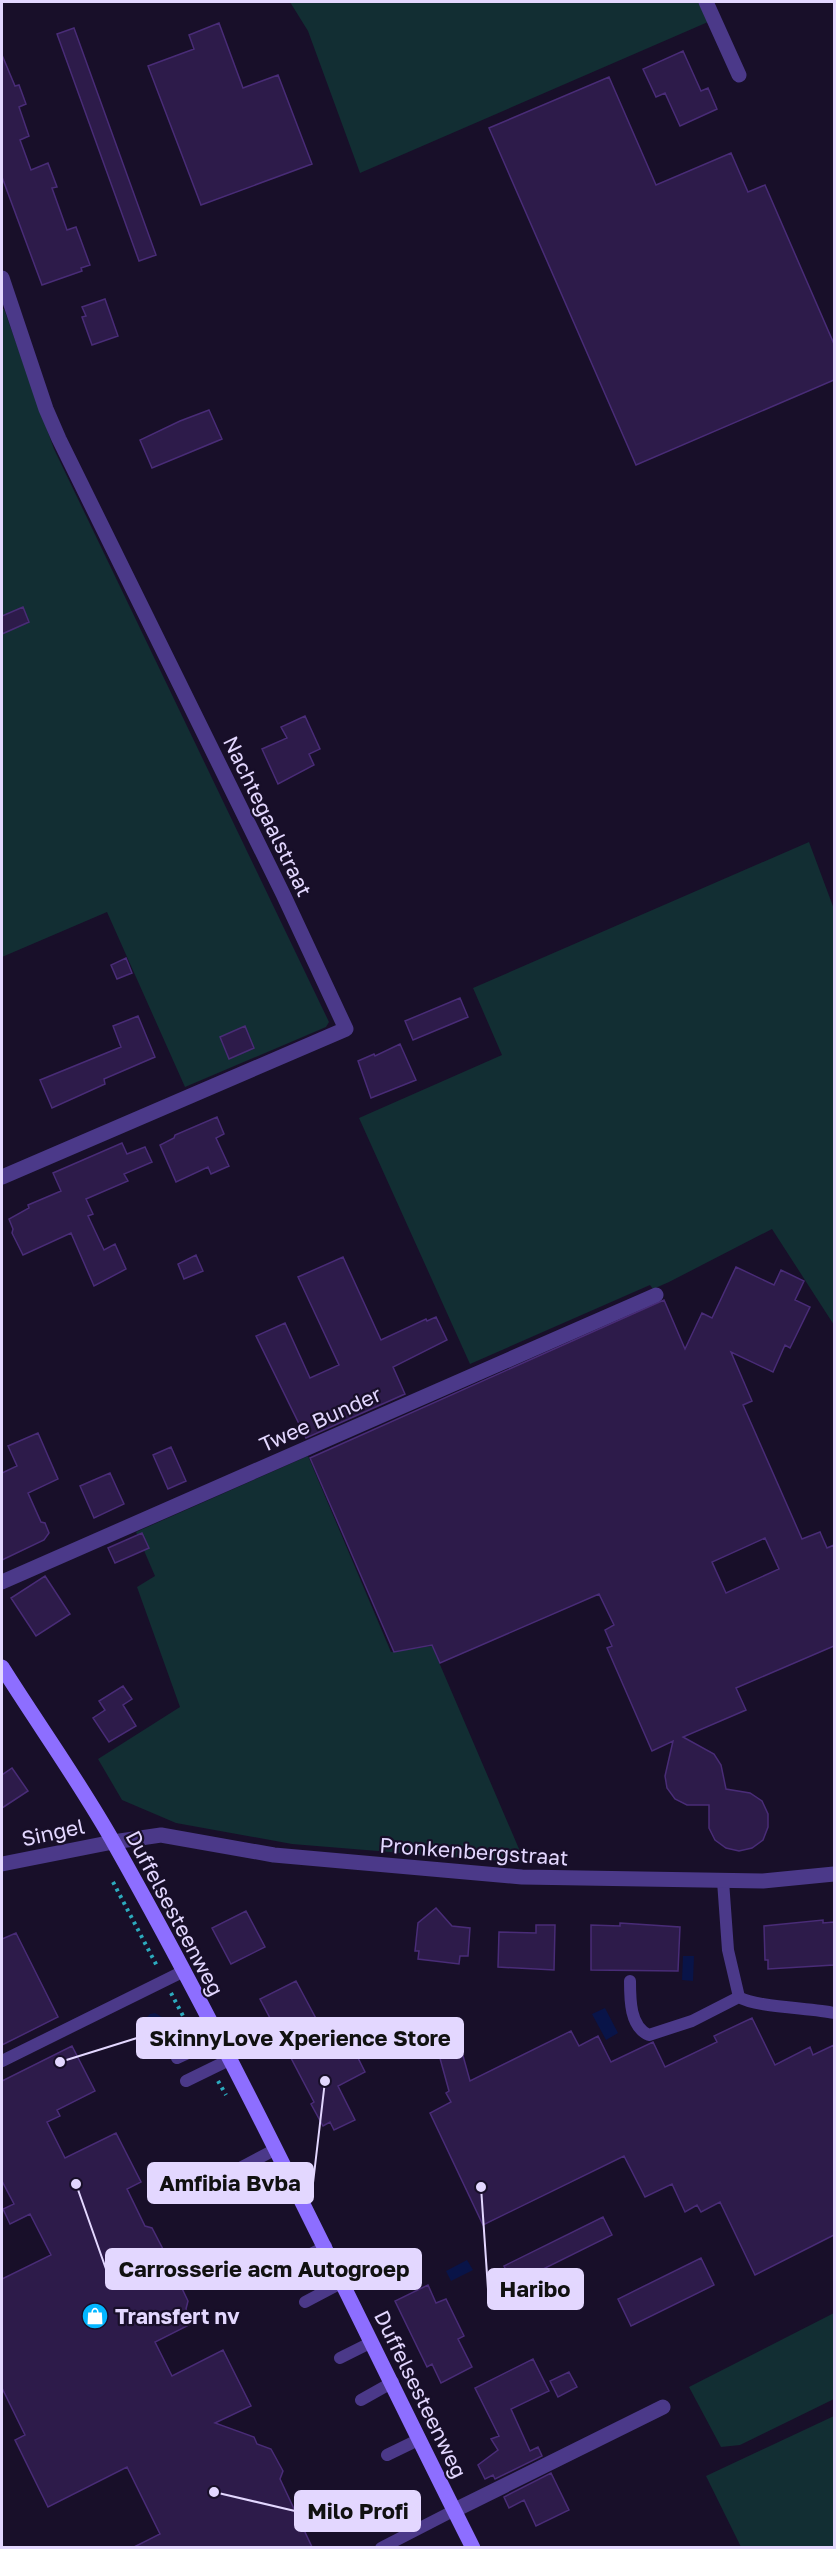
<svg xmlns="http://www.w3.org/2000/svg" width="836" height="2549" viewBox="0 0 836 2549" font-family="'Golos Text',sans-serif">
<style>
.green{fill:#122e33}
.water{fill:#091448}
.building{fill:#2d1b4a;stroke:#492c77;stroke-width:1.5;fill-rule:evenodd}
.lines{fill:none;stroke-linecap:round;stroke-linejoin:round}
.path{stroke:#2cabbe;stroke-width:4;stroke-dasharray:3 4.5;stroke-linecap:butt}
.lane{stroke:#4b3989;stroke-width:12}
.street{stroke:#4b3989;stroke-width:15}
.secondary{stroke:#8d6eff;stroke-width:15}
.labels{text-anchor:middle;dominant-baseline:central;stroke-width:4.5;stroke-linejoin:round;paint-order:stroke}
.street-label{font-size:21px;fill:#e3d7ff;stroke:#180f29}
.poi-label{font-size:21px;font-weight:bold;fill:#e3d7ff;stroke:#180f29;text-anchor:start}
.leader{fill:none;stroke:#e3d7ff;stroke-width:2}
.callout-dot{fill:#e3d7ff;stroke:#180f29;stroke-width:2}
.callout{fill:#e3d7ff;stroke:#e3d7ff;stroke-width:2}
.callout-label{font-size:22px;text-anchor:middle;font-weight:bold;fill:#111}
</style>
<rect width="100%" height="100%" fill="#180f29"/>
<path class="green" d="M290 2H698L708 22 360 173 308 31Z
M2 309H4L54 449 329 1022 326 1027 185 1087 107 912 2 957Z
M809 842 834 909V1325L772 1229 669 1282 653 1289 650 1285 470 1364 359 1118 502 1055 473 988Z
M308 1456 391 1652 432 1646 525 1863 292 1844 176 1823 122 1800 98 1759 180 1707 137 1587 155 1576 136 1532Z
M834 2313V2399L740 2445 721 2447 689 2387Z
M834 2416V2547H741L706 2476Z"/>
<path class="water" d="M683 1956H694L693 1981 682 1980Z
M605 2008 618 2033 606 2040 592 2014Z
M155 2013 162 2017 160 2024 136 2032V2028L150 2014Z
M467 2260 473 2270 451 2281 446 2271Z"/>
<path class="building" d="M219 23 243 88 278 75 312 164 201 205 148 66 194 49 189 35Z
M74 28 156 255 139 261 57 34Z
M683 51 701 91 708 88 717 109 680 126 665 93 656 97 643 69Z
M2 55 15 86 19 85 26 104 19 107 29 136 20 140 31 170 48 163 57 187 52 188 67 230 76 227 90 265 81 268 82 271 42 285 2 177Z
M609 77 656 185 731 153 748 192 765 185 834 344V380L636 465 489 128Z
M105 299 118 336 92 345 82 317 86 316 82 307Z
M209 410 222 439 152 468 140 440 180 421Z
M23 607 29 622 2 634V616Z
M305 716 320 749 309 754 314 765 278 784 262 749 287 738 281 727Z
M126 958 132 973 117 979 111 965Z
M460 998 468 1017 413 1040 405 1021Z
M138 1016 155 1057 104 1079 105 1084 52 1108 40 1080 121 1047 113 1026Z
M245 1026 254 1048 229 1059 220 1037Z
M400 1044 416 1080 371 1098 358 1061 374 1054 375 1056Z
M217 1117 224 1134 216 1138 229 1166 211 1174 208 1167 176 1182 160 1145 174 1138 175 1135Z
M122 1143 127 1154 145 1147 152 1162 124 1174 128 1181 86 1199 93 1214 88 1216 104 1250 115 1244 126 1269 94 1286 71 1233 23 1255 12 1233 13 1229 9 1219 29 1208 28 1205 61 1191 53 1173Z
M196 1255 203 1271 184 1279 178 1264Z
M343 1257 381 1340 426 1319 427 1321 436 1317 447 1340 393 1367 405 1394 306 1438 256 1336 285 1323 310 1378 339 1365 298 1277Z
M736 1267 774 1285 781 1270 804 1281 795 1300 810 1307 790 1348 785 1345 773 1372 731 1352 752 1401 743 1405 802 1539 820 1532 827 1548 834 1545V1646L736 1688 746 1710 683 1737 714 1754 721 1765 726 1789 750 1793 762 1801 768 1814V1827L763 1840 752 1848 739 1851 726 1848 715 1840 709 1828V1805H687L675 1799 667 1788 665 1776 673 1741 652 1751 607 1648 612 1646 605 1630 614 1625 599 1594 440 1663 432 1645 394 1652 310 1458 664 1300 685 1349 702 1313 712 1318ZM765 1538 779 1569 726 1593 712 1562Z
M38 1433 58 1479 28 1493 41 1522 45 1523 49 1533 44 1540 2 1560V1473L17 1466 8 1446Z
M171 1447 186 1481 168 1489 153 1455Z
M110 1473 124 1504 94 1518 80 1486Z
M142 1533 149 1548 115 1563 108 1548Z
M45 1576 70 1614 36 1636 11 1598Z
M123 1686 132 1699 123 1705 136 1726 109 1742 93 1718 105 1710 99 1701Z
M12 1768 28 1791 2 1808V1775Z
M436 1908 452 1926 470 1928 468 1956H460L459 1964 418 1959 419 1951H415L418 1923Z
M246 1911 265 1947 231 1964 212 1928Z
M823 1920V1923L834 1922V1965L768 1969V1960H765L764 1926Z
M620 1923 680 1927 678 1971 591 1970V1925L620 1926Z
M536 1925H555L554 1970 498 1967 499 1932 536 1933Z
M16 1933 58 2017 2 2045V1939Z
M296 1981 319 2024 330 2019 343 2046 350 2042 365 2072 338 2086 355 2120 334 2130 330 2122 323 2126 311 2104 314 2102 260 1999Z
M752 2018 775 2065 810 2047 813 2055 834 2045V2235L755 2275 720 2202 701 2212 697 2205 685 2212 672 2184 645 2197 624 2156 483 2225 430 2113 451 2102 446 2093 449 2091 438 2051 460 2045 470 2081 571 2031 579 2046 598 2036 611 2062 653 2042 665 2067 717 2042 714 2036Z
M72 2046 95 2091 57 2110 60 2116 47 2122 65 2158 116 2133 141 2182 127 2189 145 2226 152 2228 165 2253 162 2261 168 2273 176 2276 188 2301 186 2309 193 2323 155 2342 172 2376 223 2350 251 2406 215 2423 254 2437 257 2444 271 2449 283 2471 280 2479 312 2547H134L160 2534 127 2467 48 2507 15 2440 25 2435 2 2388V2279L51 2255 30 2214 10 2224 3 2209 14 2204 2 2181V2081Z
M603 2217 612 2235 513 2284 504 2266Z
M701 2258 714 2285 631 2326 618 2299Z
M428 2285 436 2303 446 2299 464 2336 458 2339 472 2367 441 2383 432 2364 427 2367 395 2301Z
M533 2359 549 2391 511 2409 530 2451 538 2447 542 2456 495 2479 493 2475 485 2479 478 2465 498 2450 491 2439 499 2436 475 2388Z
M569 2372 577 2387 558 2397 550 2381Z
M551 2473 569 2510 536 2526 524 2500 509 2508 504 2497Z"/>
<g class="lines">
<path class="path" d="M113 1882 158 1968
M171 1993 193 2035
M218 2081 226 2095"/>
<path class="lane" d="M723 1881 728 1950 739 1997C754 2007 812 2008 834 2013
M630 1981C630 2000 630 2027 649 2035L692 2021 739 1997
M177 2058 218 2039
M2 2061 184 1971
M186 2081 229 2060
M206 2186 276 2149
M258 2282 326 2246
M305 2302 343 2282
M340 2358 372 2342
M361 2400 393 2382
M387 2455 420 2439
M381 2548 455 2510"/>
<path class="street" d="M706 2 739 75
M2 278 46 409 59 439 283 894 346 1029 2 1177
M2 1582 656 1295
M2 1864 113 1842 161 1835 274 1855 522 1877 763 1881 834 1874
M455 2510 663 2407"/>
<path class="secondary" d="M2 1667C39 1726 81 1784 115 1845 244 2074 355 2313 473 2548"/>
</g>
<defs>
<symbol id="shop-disc" viewBox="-11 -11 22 22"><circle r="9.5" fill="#03b6ff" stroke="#180f29"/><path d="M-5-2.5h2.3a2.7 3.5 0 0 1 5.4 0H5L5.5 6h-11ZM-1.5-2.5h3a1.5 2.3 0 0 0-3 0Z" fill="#fff"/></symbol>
</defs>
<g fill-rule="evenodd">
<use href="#shop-disc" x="80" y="2301" width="30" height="30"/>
</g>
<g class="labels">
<g class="street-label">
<text transform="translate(268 816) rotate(64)">Nachtegaalstraat</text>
<text transform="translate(320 1419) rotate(-24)">Twee Bunder</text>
<text transform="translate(53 1832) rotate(-12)">Singel</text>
<text transform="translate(474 1851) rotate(4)">Pronkenbergstraat</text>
<text transform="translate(175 1913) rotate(62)">Duffelsesteenweg</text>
<text transform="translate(421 2394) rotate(64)">Duffelsesteenweg</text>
</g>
<g class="poi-label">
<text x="115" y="2316">Transfert nv</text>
</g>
</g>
<path class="leader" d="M60 2062L137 2038M325 2081L313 2183M76 2184L106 2269M481 2187L488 2289M214 2492L295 2511"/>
<g class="callout-dot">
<circle cx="60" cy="2062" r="6"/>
<circle cx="325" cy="2081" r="6"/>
<circle cx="76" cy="2184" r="6"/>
<circle cx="481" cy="2187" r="6"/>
<circle cx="214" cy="2492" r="6"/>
</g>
<g class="callout">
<rect x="137" y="2018" width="326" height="40" rx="6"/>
<rect x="148" y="2163" width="165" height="40" rx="6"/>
<rect x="106" y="2249" width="315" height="40" rx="6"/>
<rect x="488" y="2269" width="95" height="40" rx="6"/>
<rect x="295" y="2491" width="125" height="40" rx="6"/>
</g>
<g class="callout-label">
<text x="300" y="2046">SkinnyLove Xperience Store</text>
<text x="230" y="2191">Amfibia Bvba</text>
<text x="264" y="2277">Carrosserie acm Autogroep</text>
<text x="535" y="2297">Haribo</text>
<text x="358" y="2519">Milo Profi</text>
</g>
<rect width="836" height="2549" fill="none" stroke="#e3d7ff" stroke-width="6"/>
</svg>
